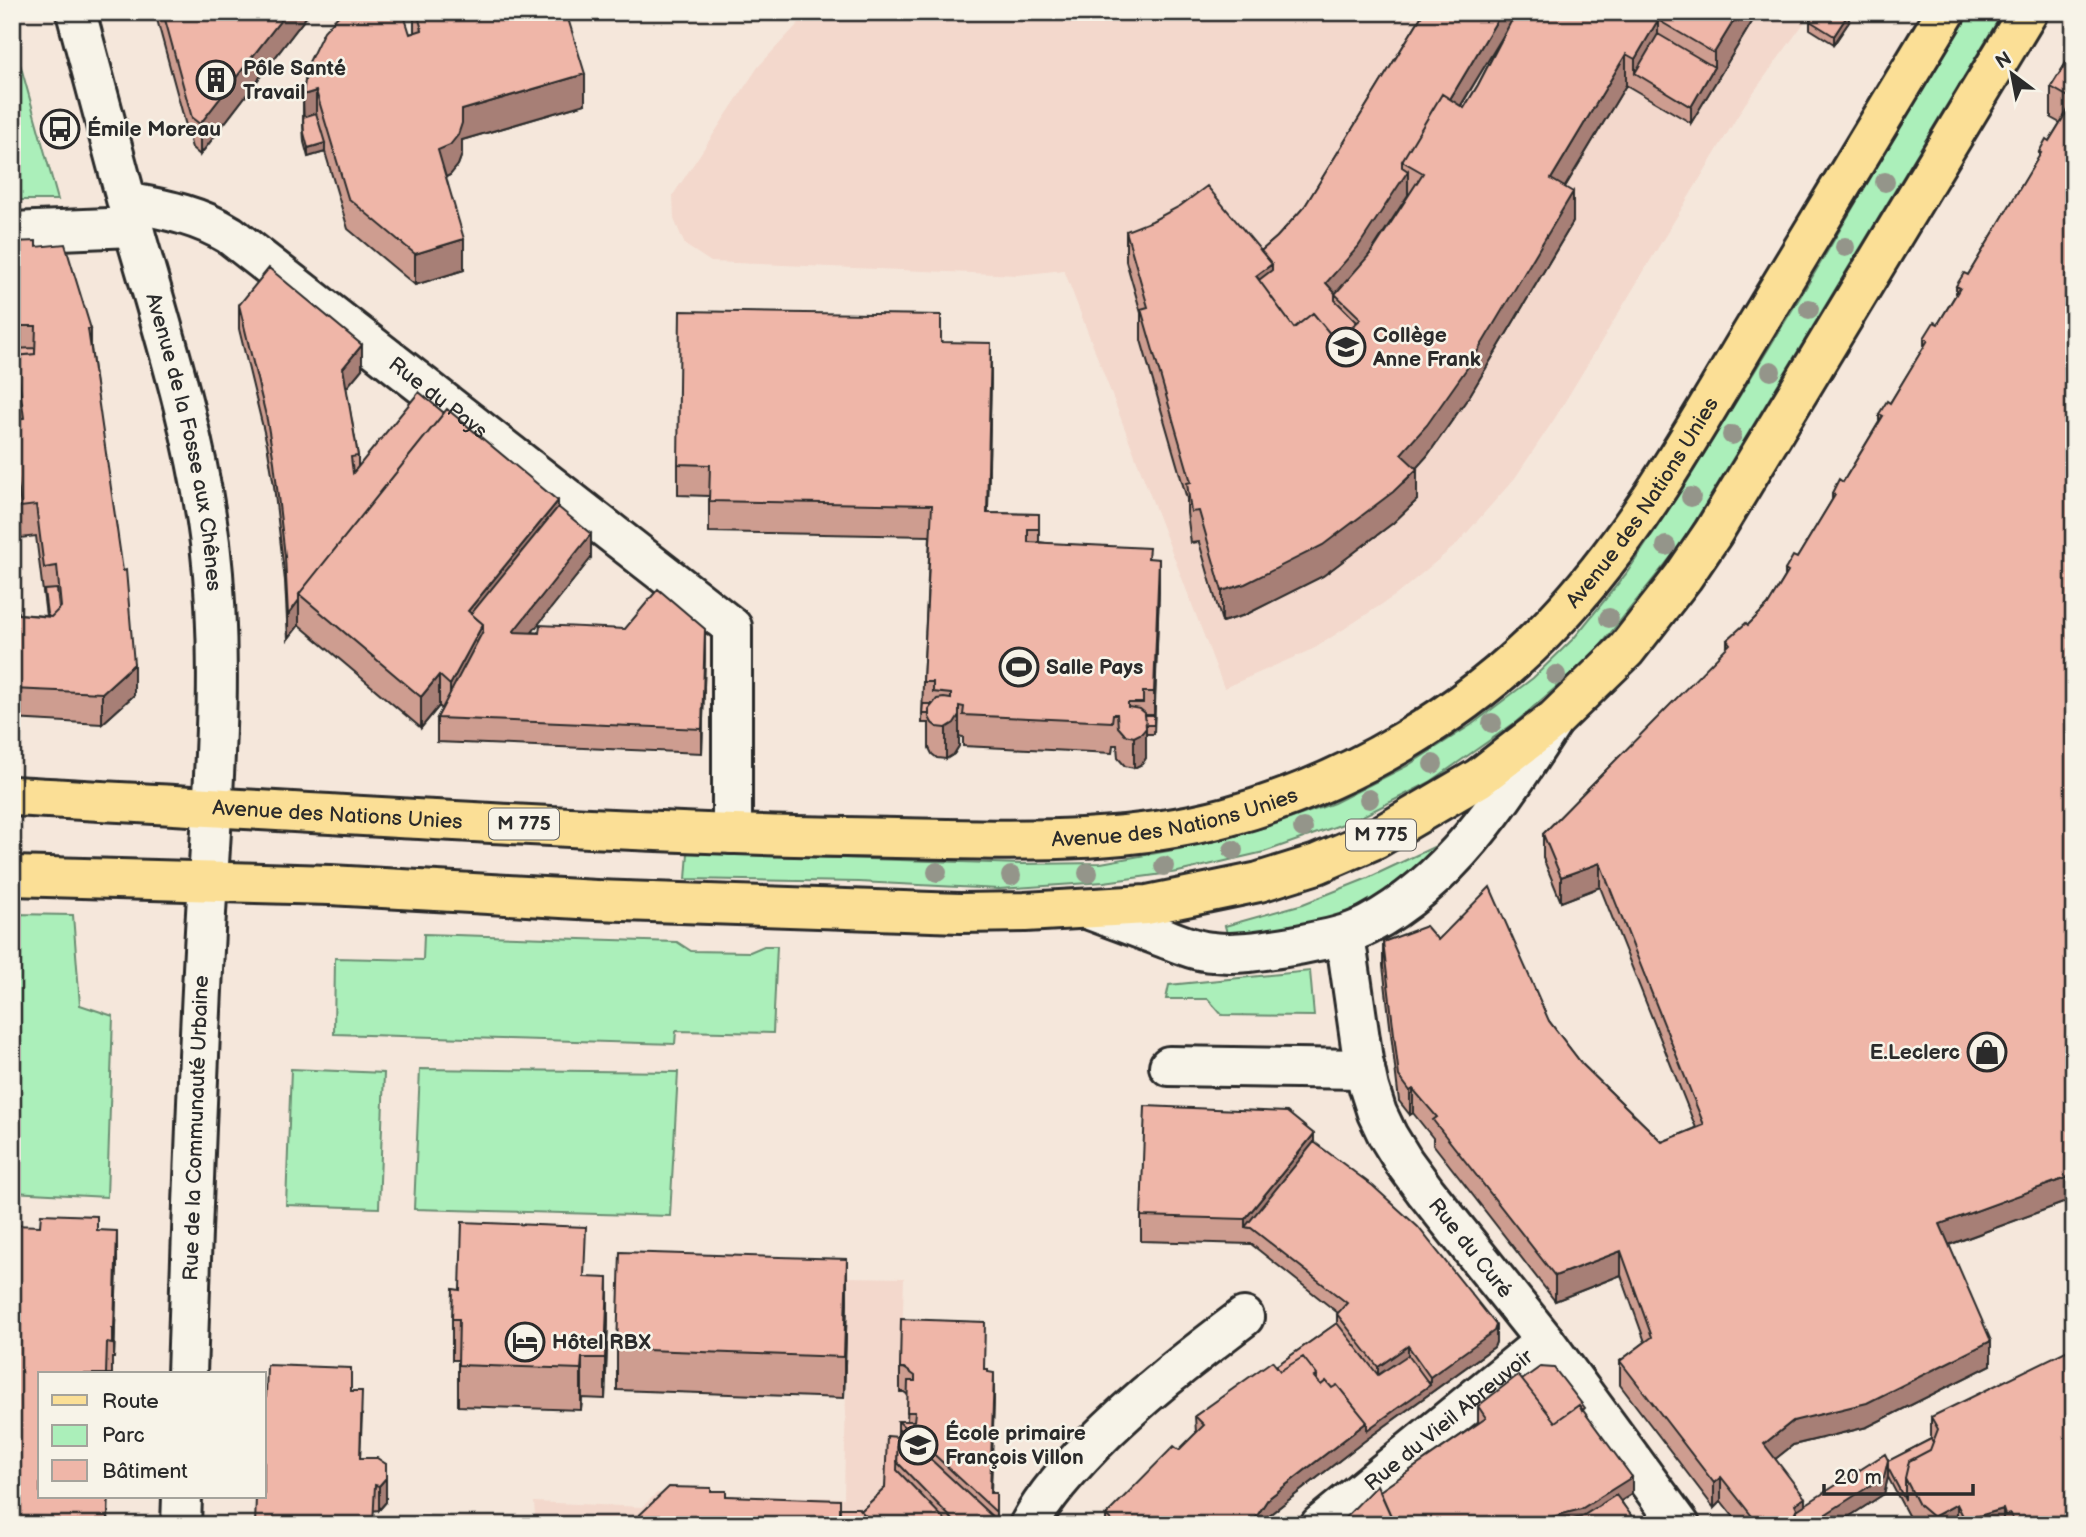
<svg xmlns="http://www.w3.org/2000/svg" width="2086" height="1537" viewBox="0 0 2086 1537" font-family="'Balsamiq Sans',sans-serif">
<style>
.built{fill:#f3d8cc}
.green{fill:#abefba;stroke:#6b8d72;stroke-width:2}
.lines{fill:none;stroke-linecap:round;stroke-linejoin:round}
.minor-casing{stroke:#2b2b2b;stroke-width:44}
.major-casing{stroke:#2b2b2b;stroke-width:44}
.minor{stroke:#f7f3e8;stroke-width:38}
.major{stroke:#fbdf96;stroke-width:38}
.tree{fill:#94958a}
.wall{fill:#ce9d90;stroke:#2b2b2b;stroke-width:2;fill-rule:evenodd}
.shaded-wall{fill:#a77f76;stroke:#2b2b2b;stroke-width:2}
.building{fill:#efb6a8;stroke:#2b2b2b;stroke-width:2}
.labels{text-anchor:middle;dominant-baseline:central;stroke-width:5;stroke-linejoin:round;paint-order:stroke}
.shield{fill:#f7f3e8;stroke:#686764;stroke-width:2}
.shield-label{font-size:19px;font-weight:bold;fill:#2b2b2b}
.poi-label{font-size:21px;font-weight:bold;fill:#2b2b2b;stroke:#f7f3e8;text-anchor:start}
.street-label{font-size:21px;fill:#2b2b2b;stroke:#f7f3e8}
</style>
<rect width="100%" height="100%" fill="#f5e7db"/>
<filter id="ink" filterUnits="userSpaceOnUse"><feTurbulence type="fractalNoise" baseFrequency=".0143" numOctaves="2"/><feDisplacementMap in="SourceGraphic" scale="14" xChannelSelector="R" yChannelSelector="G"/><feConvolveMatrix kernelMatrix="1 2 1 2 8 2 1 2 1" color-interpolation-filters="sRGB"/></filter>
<g filter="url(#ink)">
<path class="built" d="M809 12H1812L1745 104 1555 418 1515 478 1456 545 1396 595 1315 648 1224 688 1064 270 1018 275 711 262 685 245 674 219 673 195 758 67Z
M848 1277 904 1278 902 1343 985 1346 984 1393 994 1397 990 1517H996V1525H525L535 1516 534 1502 642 1507 657 1493 844 1498Z"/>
<path class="green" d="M1968 12H2003L1682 543 1593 655 1516 722 1430 782 1357 819 1264 852 1178 872 1104 882 999 889 859 882 686 879 688 853 1022 864 1101 863 1179 849 1270 826 1334 803 1407 766 1471 725 1533 678 1574 638 1626 574 1687 482 1811 279Z
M21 67 58 200H12V83Z
M1438 845 1441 854 1368 909 1311 929 1230 943 1225 926 1303 904 1368 878Z
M12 914 73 915 80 1005 113 1016 107 1197 12 1192Z
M424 934 677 942 691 951 750 952 764 946H777L773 1033 676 1031 675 1044 334 1034 335 958 423 960Z
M1310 971 1314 1016 1222 1015 1208 999H1166L1169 985Z
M291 1069 384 1073 379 1208 286 1205Z
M420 1069 678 1072 670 1216 414 1209Z"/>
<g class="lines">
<defs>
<g id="minor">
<path id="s1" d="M76 12C96 88 116 164 137 240 166 340 197 440 210 543 225 673 212 801 205 931 197 1078 192 1226 187 1374"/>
<path id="s2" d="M127 202C163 209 198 215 230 235L732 627V834"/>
<path d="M12 232 133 227"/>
<path d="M1087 909C1112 918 1137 928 1162 937 1178 943 1195 951 1213 952 1239 955 1266 950 1292 946 1317 941 1345 937 1368 925 1451 881 1503 799 1552 723"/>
<path id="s3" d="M1345 935 1363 1060 1369 1088 1377 1113 1388 1136 1404 1162 1426 1192 1545 1341 1680 1525"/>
<path d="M1169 1066 1365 1069"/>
<path d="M181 1525 182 1497"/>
<path d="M1029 1525C1045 1495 1069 1469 1092 1445 1139 1397 1190 1358 1244 1317"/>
<path id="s4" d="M1320 1525 1545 1341"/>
</g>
<g id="major">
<path id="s5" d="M12 796C273 810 534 828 795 836 846 837 897 838 947 839 1041 841 1135 841 1226 817 1348 784 1467 714 1554 622 1632 540 1689 439 1746 343 1813 233 1879 122 1946 12"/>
<path d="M12 876 330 885 596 900 960 913 1025 912 1147 905 1201 894 1259 882 1317 864 1375 839 1479 778 1555 719 1626 650 1683 577 1713 533 2028 12"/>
</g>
</defs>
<use href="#minor" class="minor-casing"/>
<use href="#major" class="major-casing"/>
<use href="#minor" class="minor"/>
<use href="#major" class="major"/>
</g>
<g class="tree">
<circle cx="1885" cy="182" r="10"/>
<circle cx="1845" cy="247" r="10"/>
<circle cx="1809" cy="309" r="10"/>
<circle cx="1771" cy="371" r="10"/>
<circle cx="1732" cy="435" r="10"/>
<circle cx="1691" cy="497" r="10"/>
<circle cx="1666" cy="546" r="10"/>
<circle cx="1609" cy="618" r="10"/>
<circle cx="1556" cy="675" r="10"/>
<circle cx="1492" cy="723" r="10"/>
<circle cx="1433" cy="764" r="10"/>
<circle cx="1369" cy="799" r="10"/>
<circle cx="1303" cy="828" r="10"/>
<circle cx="1233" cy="850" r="10"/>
<circle cx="1164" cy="866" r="10"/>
<circle cx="937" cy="872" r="10"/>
<circle cx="1088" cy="873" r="10"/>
<circle cx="1011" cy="876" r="10"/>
</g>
<path class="wall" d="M155 12H310L200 155 192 148Z
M414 12H566L585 104 462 140V154L458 165 450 175 446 177 464 270 415 285 348 229 325 152 308 157 304 142 303 125V95L410 34 414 33Z
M1424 12H1758L1691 123 1626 85 1565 187 1573 222 1470 395 1427 456 1416 468 1417 500 1393 523 1323 576 1245 615 1222 622 1199 542 1191 543 1187 513V499L1141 340V313L1126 261V231L1261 251 1277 237 1305 206ZM1510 23 1478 85 1464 108 1461 106ZM1408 195V196L1369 256Z
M1810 21 1849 22 1834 44 1810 29Z
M2074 50V1199L1949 1245 1991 1365 1867 1427 1793 1445 1775 1459 1805 1505 1931 1439V1417L2074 1525H1913L1888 1477 1884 1494 1836 1525H1740L1721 1501 1714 1508 1620 1385V1361L1645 1342 1621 1275 1555 1301 1433 1144V1138L1413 1113 1410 1115 1399 1101 1383 966V942L1438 940 1549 1021 1582 1064 1662 1142 1696 1128 1600 887 1561 902 1543 858V834L1727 648V640L1748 625 1768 605 1785 577V570L1797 558 1832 500V493L1843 482 1879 422V414L1890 403 1924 347V338L1938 324 1956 294V286L1968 275 2039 157V152L2049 141 2060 123 2051 118V87Z
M12 242 36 247 91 329V347L134 695 102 724 12 719V602L18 614 46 616 36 536 21 538 12 469V420L20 419 12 357Z
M239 305 362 369 346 388 358 456V467L558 507 591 558 532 632 705 653 702 753 437 742V718L442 709 439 706 421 728 299 625 288 639 285 581 274 486 267 444 239 329Z
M941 342 991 374 988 513 1039 514V542L1149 558 1159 590 1154 734H1146V758L1142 764 1134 768 1125 766 1118 758 1117 745H1113L1112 753 963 746V737L959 736V746L954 754 946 759 937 758 932 754 929 748V723H922L923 682 930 536 709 532V496L678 495V464Z
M1314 1142 1496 1342 1494 1347 1367 1439 1268 1516 1262 1525H1104L1106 1523V1515L1179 1450 1196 1433 1195 1416 1276 1366 1337 1323V1314L1338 1313 1251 1244 1141 1241V1216Z
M97 1230 117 1262 114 1358H112V1374L108 1525Z
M585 1277 608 1319 605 1399 582 1398 581 1410 458 1406V1360H452V1319L460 1290Z
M847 1299 844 1398 617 1390V1349Z
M900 1368 985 1369 988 1372 994 1397 991 1493H996V1525H629L711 1491 726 1496 840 1508 861 1511 885 1488 898 1437V1421H907L908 1395 904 1392H900Z
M1522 1380 1585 1414 1632 1494 1621 1501 1636 1525 1380 1491 1478 1423V1406Z
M351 1391 362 1415 360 1458 386 1464V1502L379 1510 255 1525Z"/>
<path class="shaded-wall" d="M287 12H310L200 155V124Z
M1502 12H1514V18L1447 128V104Z
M1739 12H1758L1691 123V107L1714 67V53Z
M1849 13V22L1834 44V36Z
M1658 20V51L1635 73V59Z
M1626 54V85L1551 210V179Z
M585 74V104L462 140V154L458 165 450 175 438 181V150L462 110Z
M316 91V122L304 125 303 95Z
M325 143V152L308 157V148Z
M1408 171V195L1358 272 1335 294 1326 283Z
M1573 192V222L1470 395 1427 456 1403 483 1417 469V500L1393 523 1323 576 1245 615 1222 622V591L1401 454Z
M464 239V270L415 285V254Z
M1272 264V295L1256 276Z
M991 343V374L987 544V513Z
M362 345V369L343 392V368Z
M558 501V532L479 628 468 611Z
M591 534V558L513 656V632Z
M1159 559V590L1154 723V692Z
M299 600V625L288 639V615Z
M483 624V655L450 716V685Z
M705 629V653L702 753V729Z
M134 664V695L102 724V693Z
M439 675V706L421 728V697Z
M959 706V746L954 754 946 759V728Z
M1146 728V758L1142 764 1134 768V737Z
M1600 863V887L1561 902V877Z
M1413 1089V1113L1410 1115V1091Z
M1314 1134V1158L1251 1228 1245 1227V1219Z
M2074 1175V1199L1940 1248V1224Z
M117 1231V1262L114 1358V1328Z
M1621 1251V1275L1555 1301V1276Z
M847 1259V1299L844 1398V1357Z
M608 1278V1319L605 1399V1358Z
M1496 1325V1342L1494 1347 1367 1439 1268 1516 1262 1525H1251L1268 1499 1367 1422 1430 1385V1377Z
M1991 1341V1365L1867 1427 1793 1445 1764 1468V1444L1793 1421Z
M1408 1346V1363L1378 1384V1367Z
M582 1358V1398L581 1410V1369Z
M994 1373V1397L990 1507V1493Z
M1888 1460V1477L1884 1494 1836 1525H1826V1514Z
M1632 1477V1494L1582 1525H1522Z
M1721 1477V1501L1714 1508V1483Z
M386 1478V1502L379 1510V1486Z
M1805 1498V1522L1800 1525H1783L1795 1504Z
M1957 1504V1525H1933V1517Z
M2003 1509V1525H1965V1520Z"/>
<path class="building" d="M163 12H287L200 124 192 118Z
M342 12H403L410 34 422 30 417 12H566L585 74 462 110V123L458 135 450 145 438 150 464 239 415 254 348 198 316 91 303 95 307 66 324 31Z
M1424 12H1502L1450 99 1442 94 1402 161V167L1408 171 1358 247 1326 283 1335 293V300L1357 322 1336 341 1313 313 1294 328 1259 280 1272 270V264L1261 251 1277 237 1305 206Z
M1516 12H1739L1714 53 1658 20 1635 59 1626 54 1551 179 1573 192 1470 364 1427 425 1401 454 1417 469 1393 492 1323 545 1245 584 1222 591 1199 511 1191 512 1187 483 1191 482 1141 309 1148 307 1126 231 1152 221 1180 206 1207 186 1272 264 1256 276 1294 328 1313 313 1336 341 1361 319 1335 294 1372 252 1423 173 1402 161 1442 94 1464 108 1478 85Z
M1815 12H1847L1849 13 1834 36 1810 21Z
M1658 34 1714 67 1691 107 1635 73Z
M2074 50V100L2051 87Z
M2071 105 2074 106V1175L1940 1224 1991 1341 1867 1403 1793 1421 1764 1444 1805 1498 1795 1504 1797 1508 1792 1518 1784 1525H1759L1721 1477 1714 1483 1620 1361 1652 1337 1621 1251 1555 1276 1433 1120 1437 1117 1413 1089 1410 1091 1399 1076 1383 942 1426 926 1438 940 1490 887 1549 1021 1582 1064 1662 1142 1704 1125 1600 863 1561 877 1543 834 1730 644 1727 640 1746 623 1748 625 1768 605 1788 572 1785 570 1793 556 1797 558 1835 495 1832 493 1839 479 1843 482 1883 416 1879 414 1887 401 1890 403 1928 340 1924 338 1934 322 1938 324 1960 288 1956 286 1964 273 1968 275 2041 153 2039 152 2046 139 2049 141Z
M316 113 325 143 308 148 304 133 303 117Z
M36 241V247L65 244 91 329H88L123 571 126 570 134 664 102 693 12 689V602H17L18 614 51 617 61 607 57 566 44 568 36 505 21 507 12 438V420L24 418 16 356 35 354 36 326H12V242Z
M269 268 362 345 343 368 358 456 351 457 353 473 419 392 444 413 299 594V600L288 615 285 556 274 462 267 420 239 305Z
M680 311 941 315V342L991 343 987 513 1039 514V529H1028V542L1149 548 1148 558 1159 559 1154 692H1143V703H1128V707L1140 709 1145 713 1146 728 1142 733 1134 737 1125 735 1118 727 1117 714H1113L1112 722 963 715 964 707 959 706V715L954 723 946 728 937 727 932 723 929 717V709L937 699 944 698 951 699V694L933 692V682H923L932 505 709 501 710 465 678 464Z
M35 348V354L16 356V378L12 349Z
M447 409 558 501 468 611 483 624 450 685 439 675 421 697 299 594Z
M558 507 591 534 513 632 539 633 540 625 625 629 658 589 705 629 702 729 437 718 483 631V624L471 614Z
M57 589 59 609 51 617H49L47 614 44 590Z
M923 704H933L929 709V714H922Z
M1145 715H1154V725H1146Z
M1145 1106 1287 1112 1314 1134 1245 1219 1141 1216Z
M1314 1142 1373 1186 1418 1227 1496 1325 1494 1331 1430 1377 1408 1346 1378 1367 1337 1314 1347 1303 1251 1228 1245 1227Z
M41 1214 97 1216V1230L117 1231 114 1328H112V1344L107 1343 106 1374H111H40V1497H108V1525H12V1225L40 1226Z
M462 1222 586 1227 584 1277 608 1278 605 1358H582L581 1369 458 1365 459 1319H452L453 1289 460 1290Z
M620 1252 847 1259 844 1357 617 1349Z
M901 1319 985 1322 984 1369H988V1372L994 1373 990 1493H996V1512L898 1421H914L915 1412H907L908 1381H915V1376L904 1368H900Z
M1337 1323 1378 1375 1408 1355 1430 1385 1367 1430V1422L1337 1385 1332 1388 1326 1381 1321 1385 1317 1381V1375L1303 1357 1280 1371 1276 1366Z
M2074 1347V1525H2015L2011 1514 2005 1515 2003 1509 1965 1520 1957 1504 1933 1517 1919 1505 1905 1478 1909 1461 1930 1450 1938 1429 1931 1417Z
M1303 1357 1317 1375 1314 1377 1321 1385 1326 1381 1332 1388 1337 1385 1367 1422 1268 1499 1251 1525H1116L1106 1515 1174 1446 1179 1450 1204 1425 1195 1416 1272 1361 1280 1371Z
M267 1365 351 1368V1391H362L360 1458H377L386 1464V1478L379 1486 375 1485 373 1525H255L256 1497H264V1397H266Z
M1540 1367 1554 1368 1585 1408 1582 1411 1579 1405 1555 1422 1522 1380Z
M1518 1375 1555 1422 1579 1405 1632 1477 1581 1509 1522 1525H1395L1380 1491 1486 1418 1478 1406Z
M898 1429 996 1520V1525H958L897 1462Z
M887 1436 898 1437 897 1470 950 1525H874L861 1511 885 1488Z
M1931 1439 1933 1442 1930 1450 1909 1461 1905 1478V1500L1888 1468V1461Z
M1885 1454 1888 1460 1884 1477 1826 1514 1834 1525H1793L1797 1516V1510Z
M1377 1485 1395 1525H1338Z
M669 1487 711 1488V1491H726V1496L840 1500V1525H629Z
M1616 1495 1636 1522 1633 1525H1549L1581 1517Z
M840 1508H858L874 1525H840Z"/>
</g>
<defs>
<symbol id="building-ring" viewBox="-11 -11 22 22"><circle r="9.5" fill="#f7f3e8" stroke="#2b2b2b" stroke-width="1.5"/><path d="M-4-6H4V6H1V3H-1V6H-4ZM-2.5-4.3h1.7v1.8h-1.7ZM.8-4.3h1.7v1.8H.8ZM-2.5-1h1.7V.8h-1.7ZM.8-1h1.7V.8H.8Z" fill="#2b2b2b"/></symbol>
<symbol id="bus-ring" viewBox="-11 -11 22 22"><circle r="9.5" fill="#f7f3e8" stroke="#2b2b2b" stroke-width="1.5"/><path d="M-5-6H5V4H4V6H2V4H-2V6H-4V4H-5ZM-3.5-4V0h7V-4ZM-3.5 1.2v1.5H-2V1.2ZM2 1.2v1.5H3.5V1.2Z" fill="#2b2b2b"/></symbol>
<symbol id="school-ring" viewBox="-11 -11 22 22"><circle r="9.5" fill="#f7f3e8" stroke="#2b2b2b" stroke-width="1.5"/><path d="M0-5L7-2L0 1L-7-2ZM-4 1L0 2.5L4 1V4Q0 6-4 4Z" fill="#2b2b2b"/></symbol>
<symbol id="stadium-ring" viewBox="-11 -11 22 22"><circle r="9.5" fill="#f7f3e8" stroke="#2b2b2b" stroke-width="1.5"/><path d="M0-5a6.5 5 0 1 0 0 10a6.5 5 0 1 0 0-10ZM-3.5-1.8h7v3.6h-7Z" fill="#2b2b2b"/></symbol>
<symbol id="shop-ring" viewBox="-11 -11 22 22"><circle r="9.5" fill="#f7f3e8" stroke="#2b2b2b" stroke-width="1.5"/><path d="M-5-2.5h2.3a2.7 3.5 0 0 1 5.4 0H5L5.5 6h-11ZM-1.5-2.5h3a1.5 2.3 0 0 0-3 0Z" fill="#2b2b2b"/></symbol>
<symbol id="hotel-ring" viewBox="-11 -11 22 22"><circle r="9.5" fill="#f7f3e8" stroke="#2b2b2b" stroke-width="1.5"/><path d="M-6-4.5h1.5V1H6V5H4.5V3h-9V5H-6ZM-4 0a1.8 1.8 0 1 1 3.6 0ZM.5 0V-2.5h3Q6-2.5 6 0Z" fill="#2b2b2b"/></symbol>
</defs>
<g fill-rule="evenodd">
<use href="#building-ring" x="194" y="58" width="44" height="44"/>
<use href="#bus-ring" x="38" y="107" width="44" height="44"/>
<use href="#school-ring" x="1324" y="325" width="44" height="44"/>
<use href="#stadium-ring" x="997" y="645" width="44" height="44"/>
<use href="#shop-ring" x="1965" y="1030" width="44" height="44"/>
<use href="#hotel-ring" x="503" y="1320" width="44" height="44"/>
<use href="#school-ring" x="896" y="1423" width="44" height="44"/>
</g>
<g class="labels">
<g class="shield">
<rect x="489" y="808.5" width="70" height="31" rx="5"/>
<rect x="1346" y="819.5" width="70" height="31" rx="5"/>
</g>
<g class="shield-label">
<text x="524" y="824">M 775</text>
<text x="1381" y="835">M 775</text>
</g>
<g class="poi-label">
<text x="243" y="68">Pôle Santé<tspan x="243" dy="24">Travail</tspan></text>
<text x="87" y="129">Émile Moreau</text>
<text x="1373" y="335">Collège<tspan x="1373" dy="24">Anne Frank</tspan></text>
<text x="1046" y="667">Salle Pays</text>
<text x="1960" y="1052" text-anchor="end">E.Leclerc</text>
<text x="552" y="1342">Hôtel RBX</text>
<text x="945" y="1433">École primaire<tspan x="945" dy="24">François Villon</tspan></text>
</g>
<g class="street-label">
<text stroke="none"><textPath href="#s2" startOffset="373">Rue du Pays</textPath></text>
<text stroke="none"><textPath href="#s1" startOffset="444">Avenue de la Fosse aux Chênes</textPath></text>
<text stroke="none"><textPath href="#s5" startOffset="1752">Avenue des Nations Unies</textPath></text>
<text stroke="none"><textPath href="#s5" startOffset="326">Avenue des Nations Unies</textPath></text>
<text stroke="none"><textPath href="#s5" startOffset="1166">Avenue des Nations Unies</textPath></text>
<text transform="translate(196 1128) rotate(-88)">Rue de la Communauté Urbaine</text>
<text stroke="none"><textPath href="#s3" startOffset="346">Rue du Curé</textPath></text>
<text stroke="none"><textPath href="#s4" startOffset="166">Rue du Vieil Abreuvoir</textPath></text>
</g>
</g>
<rect width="2086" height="1537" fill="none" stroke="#f7f3e8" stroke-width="42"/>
<rect x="21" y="21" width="2044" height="1495" fill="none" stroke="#2b2b2b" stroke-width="2.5" filter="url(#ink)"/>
<rect x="38" y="1372" width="228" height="126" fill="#f7f3e8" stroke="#a5a39c" stroke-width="2"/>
<rect x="52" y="1395" width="35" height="10" fill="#fbdf96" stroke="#a5a39c" stroke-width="2"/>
<text x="102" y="1408" font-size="21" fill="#2b2b2b">Route</text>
<rect x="52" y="1425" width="35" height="21" fill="#abefba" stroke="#a5a39c" stroke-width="2"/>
<text x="102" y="1442" font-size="21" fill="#2b2b2b">Parc</text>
<rect x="52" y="1460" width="35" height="21" fill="#efb6a8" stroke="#a5a39c" stroke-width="2"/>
<text x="102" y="1478" font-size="21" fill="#2b2b2b">Bâtiment</text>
<g transform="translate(2012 74) rotate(328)" stroke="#f7f3e8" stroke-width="5" paint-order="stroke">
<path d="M0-5L12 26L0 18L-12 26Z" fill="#2b2b2b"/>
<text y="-10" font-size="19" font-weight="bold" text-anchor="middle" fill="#2b2b2b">N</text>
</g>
<path d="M1824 1484v10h149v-10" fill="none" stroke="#2b2b2b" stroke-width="3.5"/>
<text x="1834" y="1484" font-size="21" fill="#2b2b2b" stroke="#f7f3e8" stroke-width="5" paint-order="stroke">20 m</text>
</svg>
